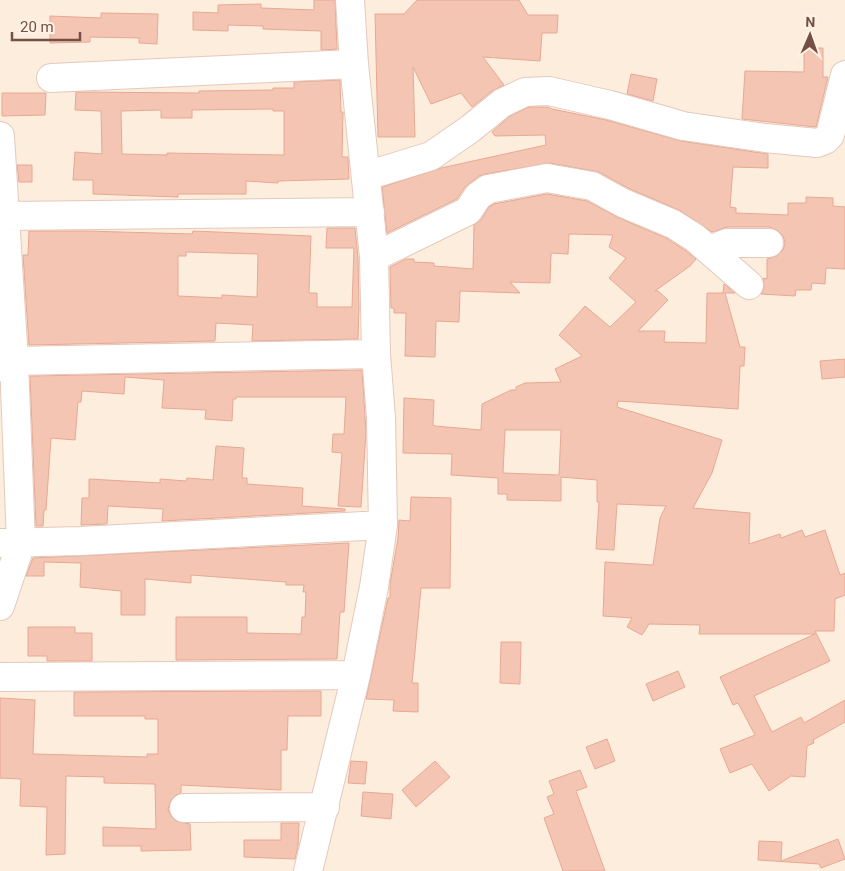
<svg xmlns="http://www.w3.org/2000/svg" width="845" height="871" viewBox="0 0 845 871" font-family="Roboto,sans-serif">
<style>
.building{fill:#f4c5b3;stroke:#e8a892;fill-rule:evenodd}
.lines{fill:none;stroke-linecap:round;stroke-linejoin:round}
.street-casing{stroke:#e3c9bc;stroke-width:30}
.street{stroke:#fff;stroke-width:28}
</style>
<rect width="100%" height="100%" fill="#fdeddd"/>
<path class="building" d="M314 0H335L337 49 321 50V31L263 29V26L228 25V31L193 30V12L218 13V5L261 4V8L314 10Z
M417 0H519L528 15H558L557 33H542L540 61 483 57 504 85 492 91 472 107 461 93 431 104 413 67 415 137H378L375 14H404Z
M101 13 158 14 157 44 139 43V38L90 37V42L50 43V16L101 18Z
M804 48H823V77H828L816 127 742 119 745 71 804 72Z
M631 74 657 79 653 101 627 94Z
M340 80 341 112H343L342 157H348L349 179 278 181V183L246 181V194H178V197L93 194V180H73L75 152 102 154 101 111 75 110 76 92 199 93V91L273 90V88H294V82ZM273 109V111H284V155L167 153V155L122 154 121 111 161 110V118H192V110Z
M2 93H46L45 115 2 116Z
M529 107H548L552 109 606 120 681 141 768 154V168L733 167 730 207 736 208V213L788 215V203H806V197L833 198V206L845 207V269L826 268 825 284 812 283 811 290H796L795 296 761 294 764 288 763 278 767 279V259L777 256 783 250 785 243 783 236 777 230 769 227H727L712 232 681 211 630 189 599 172 550 163 485 174 479 176 465 187 457 199 387 233 382 187 441 168 546 145 545 135 495 136 492 132 510 116Z
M17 165H32V182H19Z
M547 194 587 201 617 217 666 238 686 251 696 259 690 266 655 291H658L668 300 638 331H665L664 342 706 343 707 293H723L724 284 735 293H725L740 347H745L744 366H740L738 409 618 401 617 407 722 440 712 473 693 508 750 513 749 544 780 534 781 538 802 530 805 537 825 530 840 575 845 573V595L835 599 834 631H815L830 661 754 696 772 732 801 717 804 723 845 700V722L813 740 814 743 807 746 805 777 791 776 769 791 752 764 730 773 720 749 755 735 738 703 733 705 720 677 815 634H699L700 625 649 624 642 635 627 627 632 618 603 616 605 562 653 565 660 518 666 506 617 504 614 550 596 549 599 502H597V480L561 477V501L507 500V494H498V478L451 475 452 454 403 453 404 398 434 400 433 425 435 426 481 430 482 404 511 390H516V387L525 383 561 382 555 369 582 356 559 335 585 306 610 327 636 302 609 278 626 258 609 247 613 235 569 234 568 254 552 253 551 255 550 283 510 282 520 293 460 291 459 322 436 321 435 357 405 356 406 313H394V308H391L390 267 406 259H414V262L434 263V266L473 269 474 225 481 220 489 207 494 204ZM505 430H561L559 475 503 473Z
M327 228H355L358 258 359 308 358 339 252 341 253 325 216 323 215 341 29 345 23 255H28L29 231H85L192 234 193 231 311 236 309 293H317V307H352L354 248H326ZM186 252 258 254 257 297 222 295V298L178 296V256H186Z
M845 359V377L822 379 820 361Z
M362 370 366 432 361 507 338 506 342 453 332 452 333 434H344L346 397H236V399H233L232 421 205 419 206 410 162 408 164 380 125 377 124 394 82 391 81 402H78L75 440 51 438 46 510H44L43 526H36L30 376Z
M216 446 244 448 242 478H247V484L303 488 302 506 345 509V511L162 521 163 509 108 506 107 524 81 525 82 498H89V479L160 483V479L186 481 187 478 213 480Z
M411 497 451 498 450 588H421L412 683H418V712L393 711 394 700 366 699 388 598H390V584L398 538 399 520 410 521Z
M349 543 344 612H340L337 659 176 660V617H247V633L301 634 302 617H305L306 592H303L304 585H286V582L191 575V583L145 579V615H121V591L80 587 81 563 44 562V576H26L33 558Z
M28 627H75V633H92V661H47V656H28Z
M501 642H521L520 684 500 683Z
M678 671 685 687 653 701 646 684Z
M321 691V716H288L287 750H281V790L181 785V793L176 795 171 800 168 809 171 816 176 821 190 824 191 850 141 851V846H103V827L156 829 155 784 104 783V777L66 776 65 854 46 855 47 807 20 806 21 779 0 778V698L35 700 33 754 147 757V754H158V719H145V716H74V692Z
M607 739 615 761 595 769 586 747Z
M351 761 367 762 365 784 348 783Z
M435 761 450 777 416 807 402 790Z
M580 770 587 787 576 791 605 871H563L544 818 554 814 547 797 554 794 549 781Z
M363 792 393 794 391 819 361 816Z
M281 823H299L298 846 295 859 244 857V840H281Z
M838 839 845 859 821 868 819 864 758 860 759 841 782 842 781 861Z"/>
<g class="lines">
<defs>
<path id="street" d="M51 78 354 64
M0 136 14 361 21 543 0 606
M366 176 431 156 470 129 502 103 525 92 549 91 610 105 683 126 765 138 817 143 825 140 830 135 845 75
M4 216 370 212
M710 250 727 243H769
M374 257 468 211 478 196 488 189 547 178 592 186 623 203 673 224 695 238 749 285
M0 367 14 361 376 354
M0 543 81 541 383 525
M0 677 356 675
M184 808 325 807
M308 871 356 675 374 587 383 525 381 418 376 354 374 257 354 64 350 0"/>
</defs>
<use href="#street" class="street-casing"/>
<use href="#street" class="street"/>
</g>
<g transform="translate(810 35) rotate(2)" stroke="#fff1e4" stroke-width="4" paint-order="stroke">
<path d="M0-4L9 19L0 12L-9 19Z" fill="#734f45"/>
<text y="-8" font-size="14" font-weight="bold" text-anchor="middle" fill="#734f45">N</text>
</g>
<path d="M12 32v8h68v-8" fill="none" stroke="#734f45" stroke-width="2.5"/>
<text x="20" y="32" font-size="15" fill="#734f45" stroke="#fff1e4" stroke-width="4" paint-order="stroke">20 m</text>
</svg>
